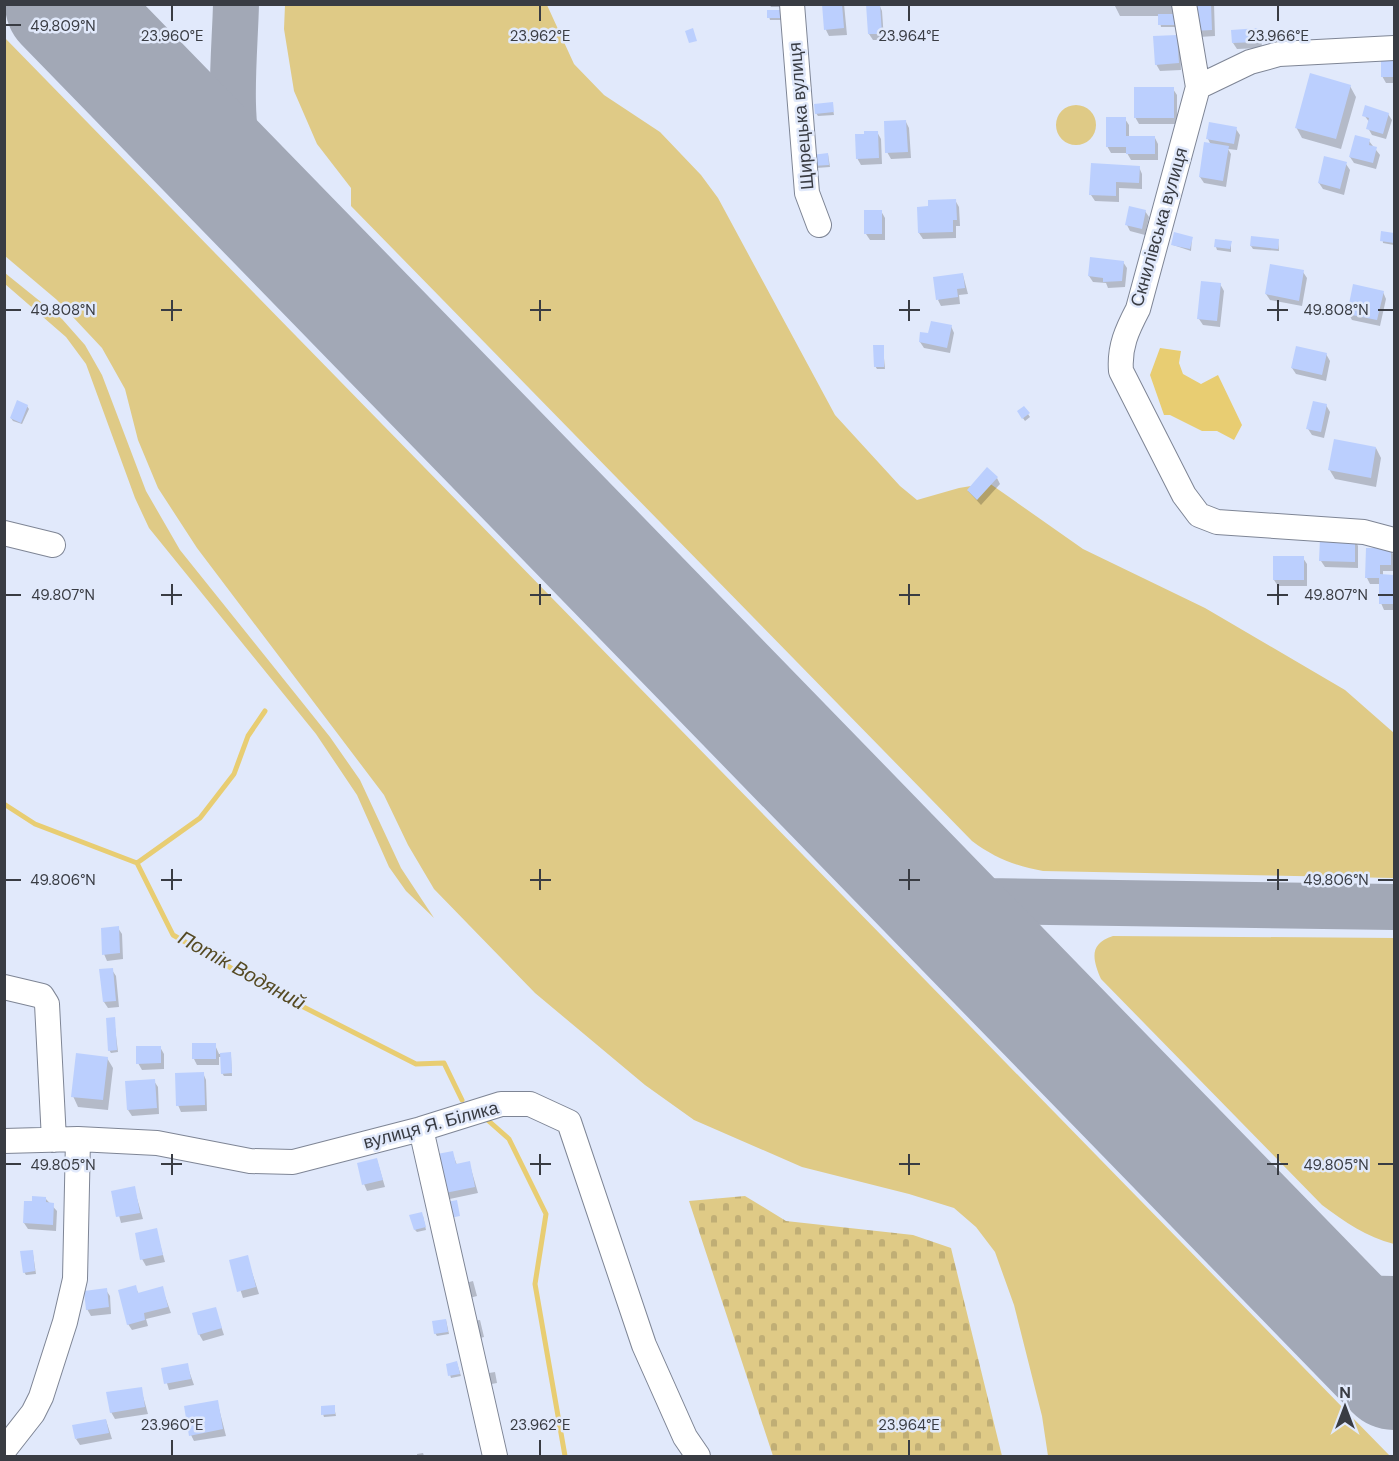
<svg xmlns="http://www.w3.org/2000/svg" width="1399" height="1461" viewBox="0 0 1399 1461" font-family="'DM Sans',sans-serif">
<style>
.grass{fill:#dfca86}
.cemetery{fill:url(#cemetery-stones)}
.water{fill:#e8cd72}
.shadow{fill:#0003}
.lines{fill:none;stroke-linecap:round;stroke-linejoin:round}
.stream{stroke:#e8cd72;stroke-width:5}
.taxiway{stroke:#a2a8b6;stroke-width:46}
.runway{stroke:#a2a8b6;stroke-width:116}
.building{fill:#bbcffe}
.minor-casing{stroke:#7e8595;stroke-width:26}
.minor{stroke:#fff;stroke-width:24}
.ticks{fill:none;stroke:#393c43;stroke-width:2}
.labels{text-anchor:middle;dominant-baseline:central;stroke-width:5;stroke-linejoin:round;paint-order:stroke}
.street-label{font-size:18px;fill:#393c43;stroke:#e1e9fb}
.water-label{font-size:20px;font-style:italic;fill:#554a23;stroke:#e1e9fb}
.ticks-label{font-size:15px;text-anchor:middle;fill:#393c43;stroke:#e1e9fb;stroke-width:5;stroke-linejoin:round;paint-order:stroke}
</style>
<defs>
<pattern id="cemetery-stones" width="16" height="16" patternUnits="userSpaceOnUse" patternTransform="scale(1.5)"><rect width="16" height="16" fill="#dfca86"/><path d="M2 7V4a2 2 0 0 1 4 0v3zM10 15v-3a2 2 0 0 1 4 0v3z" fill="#c0ae75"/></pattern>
</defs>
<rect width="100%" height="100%" fill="#e1e9fb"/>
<path class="grass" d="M285 5H547L574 64 604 95 660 132 701 175 718 198 835 415 900 486 917 500 959 488 989 483 1083 549 1205 608 1345 690 1394 733V878L1043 871C1015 866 995 858 972 841L351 206V188L317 144 294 91 284 29Z
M4 38H5L1390 1456H1048L1042 1416 1014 1305 995 1252 976 1227 954 1208 909 1194 802 1167 694 1120 645 1085 535 993 434 889 408 845 384 795 197 548 158 488 138 440 125 389 102 348 57 300 5 256Z
M1056 125a20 20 0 1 1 40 0a20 20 0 1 1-40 0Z
M5 273 62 319 85 345 102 375 146 491 180 550 330 737 360 780 401 868 434 918 406 891 389 867 357 795 316 734 149 528 135 498 86 364 66 337 5 284Z
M1113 936 1394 938V1244C1366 1237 1345 1222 1322 1205L1101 979C1093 960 1088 944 1113 936Z"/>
<path class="cemetery" d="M745 1196 786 1221 913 1235 951 1248 1002 1456H773L689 1201Z"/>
<path class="water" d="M1160 348 1181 351 1179 363 1183 374 1201 384 1218 375 1242 425 1234 440 1217 431H1202L1170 415H1164L1150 375Z"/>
<path class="shadow" d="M769 4H787V7H771Z
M823 4H844L847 35 829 36 826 30Z
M879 4 882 11 884 40H873L869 34Z
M1114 4H1173L1177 27H1161L1159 16H1120Z
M1195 4H1214L1215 36 1199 37Z
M768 12 788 20H770Z
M1258 30 1261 36 1262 48 1237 49 1233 43Z
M1176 37 1180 43 1181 70 1160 71 1156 64Z
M1394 56V83H1386L1382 76Z
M1350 86 1356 97 1341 149 1302 138 1296 127Z
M1173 89 1177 95V124H1139L1135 117Z
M832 104 834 115 818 116 816 113Z
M1388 114 1392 120 1386 139 1372 135 1368 128 1370 123 1364 115Z
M1125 119 1129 125V137L1155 138 1158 144V160H1131L1127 153H1111L1107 146Z
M906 122 909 128 911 158 891 159 887 152Z
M1236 129 1240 135 1237 150 1228 149 1231 154 1226 187 1204 183 1200 177 1211 145 1208 139Z
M877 132 881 139 882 164 861 165 857 158Z
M1369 141 1380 155 1376 169 1354 163 1350 157Z
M828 154 830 167 816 168 814 166Z
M1346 164 1350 170 1344 195 1323 189 1319 183Z
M1139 167 1142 174V189L1119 188V202L1095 201 1091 195Z
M955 200 959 207 960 226H956V238L923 239 919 233Z
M881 211 885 218V240H870L866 234Z
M1145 211 1149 217 1145 235 1130 231 1127 225Z
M1382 233 1394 235V245L1383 243Z
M1192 238 1191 251 1173 245Z
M1278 240 1279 251 1253 249 1251 246Z
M1231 242V252L1217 250 1216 247Z
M1123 262 1127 268 1125 287 1108 288 1106 283 1093 282 1089 276Z
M1303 272 1307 278 1302 306 1270 300 1266 294Z
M963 275 968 294 959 295 960 304 941 306 938 300Z
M1220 284 1224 291 1220 327 1203 325 1199 319Z
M1383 292 1386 299 1380 326 1352 320 1348 313Z
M951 326 954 333 950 353 924 348 920 342Z
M883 347 885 369H877L875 366Z
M1326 354 1330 361 1326 381 1296 374 1292 368Z
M1326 405 1330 412 1324 438 1312 435 1308 429Z
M27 406 29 409 22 424 13 421 11 418Z
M1024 408 1030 417 1025 421 1018 411Z
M1376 448 1381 458 1376 487 1335 479 1329 469Z
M997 478 1000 484 981 505 968 491Z
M1355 539 1358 546V568L1325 567 1321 561Z
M1391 550 1394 556V571H1383V576H1394V610H1384L1381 603V584H1370L1367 578Z
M1303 558 1307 564V586H1278L1274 580Z
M118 928 122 934 123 959 107 961 104 954Z
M112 970 116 976 119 1007 108 1008 104 1002Z
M114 1019 118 1052 111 1053 109 1050Z
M215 1045 219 1054H230L231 1056 232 1076H224L222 1073V1057H219V1065H197L194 1059Z
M160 1047 164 1054V1069L142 1070 138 1063Z
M107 1058 113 1068 108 1110 78 1107 73 1096Z
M203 1073 206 1080 207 1111 181 1112 178 1105Z
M154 1081 158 1087 159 1114 132 1116 128 1110Z
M452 1152 457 1165 469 1162 478 1193 445 1200Z
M377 1160 385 1187 367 1191 364 1184Z
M134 1188 143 1219 121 1223 113 1192Z
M45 1198 57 1211 56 1231 28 1229 24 1223Z
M423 1216 426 1230 417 1232 415 1230Z
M156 1230 165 1262 146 1266 142 1259Z
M33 1254 36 1274 26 1275 24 1272Z
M247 1257 259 1294 243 1298 231 1261Z
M473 1281 477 1296 466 1299 462 1284Z
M135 1287 139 1294 162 1288 171 1313 146 1319 148 1326 132 1330 128 1324Z
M106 1290 110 1296 111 1314 91 1316 87 1309Z
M215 1308 224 1335 203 1341 199 1334Z
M446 1320 449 1334 437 1336 435 1333Z
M480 1320 484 1337 476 1339 472 1321Z
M457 1363 461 1376 451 1378 447 1365Z
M187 1365 194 1385 169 1390 163 1370Z
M495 1372 497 1383 486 1385 483 1374Z
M141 1389 148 1414 115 1419 111 1412Z
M217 1401 226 1436 194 1441 191 1435Z
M334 1407 336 1416 324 1417 323 1414Z
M106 1420 112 1439 80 1445 76 1439Z
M423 1453 424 1456H417V1454Z"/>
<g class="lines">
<path class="stream" d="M4 804 35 824 137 863 173 935 270 990 416 1064 444 1063 462 1100
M137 863 200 818 234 774 248 736 265 711
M483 1116 509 1139 546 1214 535 1284 565 1456"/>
<path class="taxiway" d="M236 4C235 50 227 119 241 162 249 186 264 206 279 226
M878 841C912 873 935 894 984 901L1394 907
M1287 1262C1326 1289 1346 1299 1394 1299"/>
<path class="runway" d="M63 4 1394 1372"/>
</g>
<path class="building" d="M822 4H842L844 28 824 30Z
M866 4H880L882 34H868Z
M1194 4H1211L1212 30 1194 31Z
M767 10H787V18H767Z
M1158 14H1176L1177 25H1158Z
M693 28 697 41 689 43 685 31Z
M1259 28V42L1232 43 1231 30Z
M1177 35 1179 63 1155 65 1153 36Z
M1381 55H1394V77H1381Z
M1310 73 1351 85 1336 139 1295 128Z
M1134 87H1174V118H1134Z
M833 102 834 112 815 114 814 104Z
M1365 105 1389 113 1383 134 1366 129 1369 118 1362 116Z
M1106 117H1126V136H1155V154H1126V147H1106Z
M906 120 908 152 885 153 884 121Z
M1209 122 1237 127 1234 144 1206 139Z
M864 131H878L879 158 856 159 855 134H864Z
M1355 135 1370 139 1369 145 1377 147 1373 163 1349 157Z
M1204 142 1229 146 1223 181 1199 177Z
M828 153 829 165 813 166 812 155Z
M1324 156 1347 162 1340 189 1318 183Z
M1091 163 1140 166 1139 183 1116 182V196L1089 195Z
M956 199 957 220H953V232L918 233 917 207 928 206V200Z
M1129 206 1146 210 1142 229 1125 225Z
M864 210H882V234H864Z
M1381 231 1394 233V243L1380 241Z
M1174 232 1193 237 1190 249 1171 245Z
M1251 236 1279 239 1278 249 1250 246Z
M1215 239 1232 241 1230 249 1214 247Z
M1090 257 1124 261 1122 281 1103 282V278L1088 276Z
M1270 264 1304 270 1299 301 1265 294Z
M963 273 965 288 957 289 958 297 936 300 933 277Z
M1201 281 1221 283 1217 321 1197 319Z
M1353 284 1384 291 1377 320 1347 314Z
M931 321 952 325 947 348 919 342 920 332 928 333Z
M873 345H884V367H874Z
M1296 346 1327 353 1322 375 1291 368Z
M17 400 28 405 21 423 10 418Z
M1313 401 1327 404 1321 432 1306 429Z
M1024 406 1030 413 1022 419 1017 411Z
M1334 439 1376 447 1371 478 1328 470Z
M987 467 998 477 977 500 967 490Z
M1320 538H1355V562L1319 561Z
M1366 548H1391V565H1380V574L1394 575V604H1379V578H1365Z
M1273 556H1304V580H1273Z
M119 926 120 953 102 955 101 928Z
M113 968 116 1001 103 1002 99 969Z
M115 1017 117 1050 108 1051 106 1018Z
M192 1043H216V1059H192Z
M136 1046H161V1063L136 1064Z
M231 1052 232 1073 221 1074 220 1053Z
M76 1053 108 1057 103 1100 71 1097Z
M204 1072 205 1105 176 1106 175 1073Z
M155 1079 157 1108 127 1110 125 1081Z
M453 1151 456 1164 470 1161 475 1187 440 1194 432 1155Z
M377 1158 383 1180 362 1185 357 1163Z
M135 1186 140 1213 116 1217 111 1191Z
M32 1196 46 1197V1202L54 1203 53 1225 23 1223 24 1201H32Z
M457 1200 460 1216 445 1219 442 1203Z
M422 1212 426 1227 414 1230 409 1215Z
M157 1228 163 1255 140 1260 135 1233Z
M33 1250 35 1271 23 1273 20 1251Z
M248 1255 256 1287 237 1292 229 1260Z
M136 1285 138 1293 163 1286 168 1307 144 1313 145 1320 127 1325 118 1290Z
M107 1288 109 1307 86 1310 84 1291Z
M216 1307 222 1328 198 1335 192 1313Z
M446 1319 448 1332 434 1334 432 1321Z
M457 1361 460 1374 448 1376 446 1364Z
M188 1363 191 1379 164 1384 161 1368Z
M142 1387 145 1407 110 1413 106 1392Z
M218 1400 223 1429 189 1436 184 1406Z
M335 1405V1414L321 1415V1406Z
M106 1419 109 1433 75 1439 72 1425Z"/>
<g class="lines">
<defs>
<path id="minor" d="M792 4 807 193 819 225
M1184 4 1198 87
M1394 48 1279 54 1250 62 1198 87 1138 309C1127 330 1119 347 1121 371L1184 495 1199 515 1217 522 1364 532 1394 540
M4 533 53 545
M4 987 42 996 47 1004 54 1140
M421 1129 495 1456
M4 1141 78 1139 157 1143 250 1161 293 1162 421 1129 501 1104H530L569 1122 644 1345 685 1437 698 1456
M4 1450 33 1413 41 1397 65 1322 75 1279 78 1139"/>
</defs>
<use href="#minor" class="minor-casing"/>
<use href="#minor" class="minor"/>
</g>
<path class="ticks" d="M172 6V21M540 6V21M909 6V21M1278 6V21M6 25H21M172 300V321M540 300V321M909 300V321M1278 300V321M6 310H21M161 310H182M530 310H551M899 310H920M1267 310H1288M1378 310H1393M172 584V605M540 584V605M909 584V605M1278 584V605M6 595H21M161 595H182M530 595H551M899 595H920M1267 595H1288M1378 595H1393M172 869V890M540 869V890M909 869V890M1278 869V890M6 880H21M161 880H182M530 880H551M899 880H920M1267 880H1288M1378 880H1393M172 1154V1175M540 1154V1175M909 1154V1175M1278 1154V1175M6 1164H21M161 1164H182M530 1164H551M899 1164H920M1267 1164H1288M1378 1164H1393M172 1440V1455M540 1440V1455M909 1440V1455"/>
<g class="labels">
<g class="street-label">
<text transform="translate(801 116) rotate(-95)">Щирецька вулиця</text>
<text transform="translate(1159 227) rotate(-74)">Скнилівська вулиця</text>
<text transform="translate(431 1125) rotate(-15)">вулиця Я. Білика</text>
</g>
<g class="water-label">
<text transform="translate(242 970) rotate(29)">Потік Водяний</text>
</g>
</g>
<g class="ticks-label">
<text x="63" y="31">49.809°N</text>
<text x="172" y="41">23.960°E</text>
<text x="540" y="41">23.962°E</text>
<text x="909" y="41">23.964°E</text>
<text x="1278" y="41">23.966°E</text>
<text x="63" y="315">49.808°N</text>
<text x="1336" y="315">49.808°N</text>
<text x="63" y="600">49.807°N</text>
<text x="1336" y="600">49.807°N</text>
<text x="63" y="885">49.806°N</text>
<text x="1336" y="885">49.806°N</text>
<text x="63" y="1170">49.805°N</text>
<text x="1336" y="1170">49.805°N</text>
<text x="172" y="1430">23.960°E</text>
<text x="540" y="1430">23.962°E</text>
<text x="909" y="1430">23.964°E</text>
</g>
<rect width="1399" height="1461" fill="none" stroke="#393c43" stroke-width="12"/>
<g transform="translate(1345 1407)" stroke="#e1e9fb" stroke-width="4.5" paint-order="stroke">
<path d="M0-4.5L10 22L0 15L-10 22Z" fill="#393c43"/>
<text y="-9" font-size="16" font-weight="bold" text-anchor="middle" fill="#393c43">N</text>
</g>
</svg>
